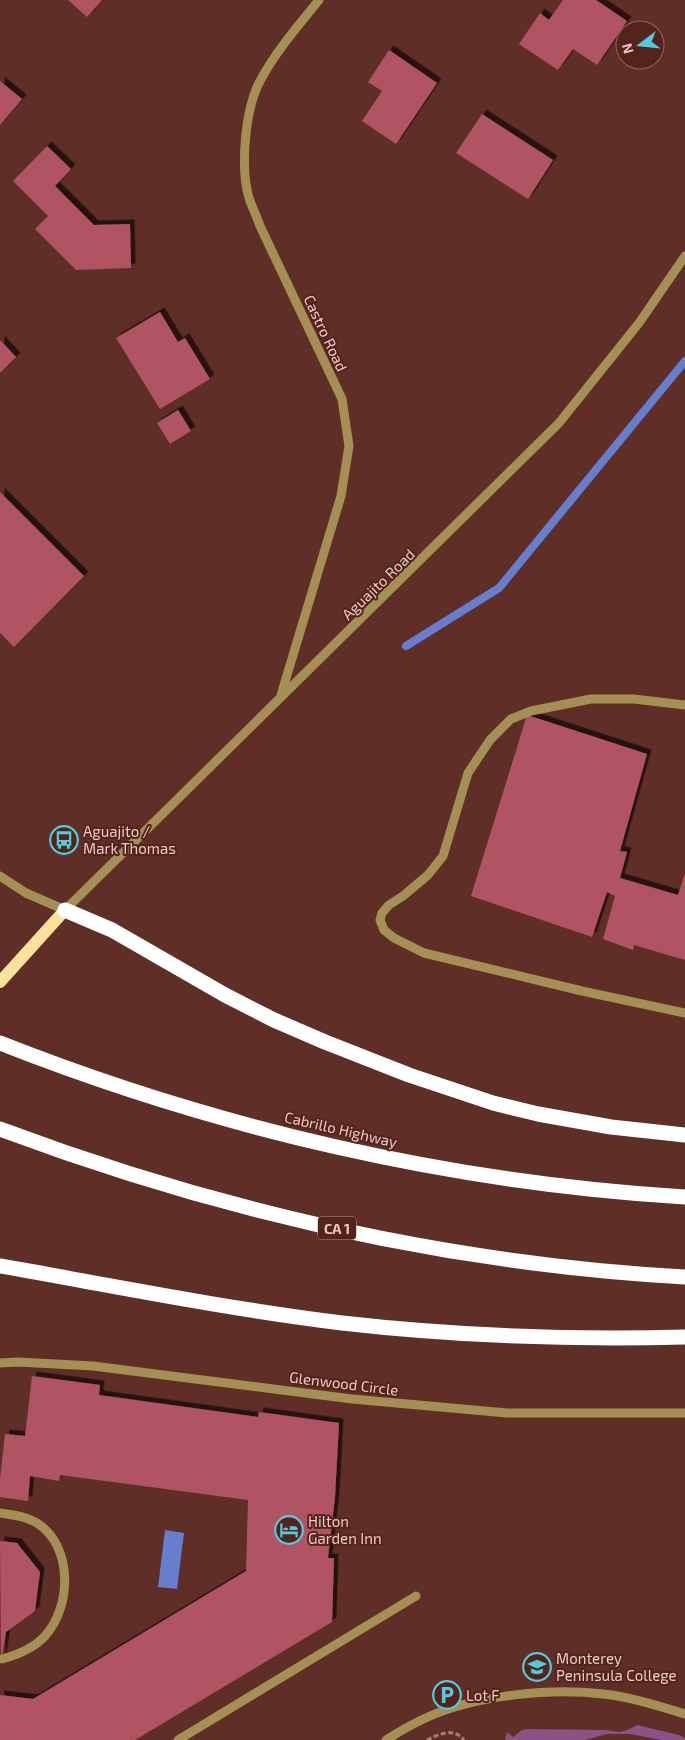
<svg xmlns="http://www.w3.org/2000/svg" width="685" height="1740" viewBox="0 0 685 1740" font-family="'Exo 2',sans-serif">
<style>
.green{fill:#8a5285}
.water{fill:#677ecc}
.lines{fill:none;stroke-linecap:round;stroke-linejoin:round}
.stream{stroke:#677ecc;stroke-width:8}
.building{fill:#b05364;filter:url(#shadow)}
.path{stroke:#a77f78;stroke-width:3;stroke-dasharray:5 2.5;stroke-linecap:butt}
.minor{stroke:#a48f54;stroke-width:9}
.major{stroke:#fbe19b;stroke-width:12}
.highway{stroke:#fff;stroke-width:15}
.labels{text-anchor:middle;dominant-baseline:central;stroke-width:4;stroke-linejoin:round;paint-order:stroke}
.shield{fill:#54241c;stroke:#bd9892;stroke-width:1}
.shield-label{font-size:14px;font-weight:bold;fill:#eacac4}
.street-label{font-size:15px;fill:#eacac4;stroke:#54241c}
.poi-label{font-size:15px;fill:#eacac4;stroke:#54241c;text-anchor:start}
</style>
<defs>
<filter id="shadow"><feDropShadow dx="4.5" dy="-4.5" stdDeviation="0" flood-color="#0009"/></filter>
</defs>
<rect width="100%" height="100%" fill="#5f2e26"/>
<path class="green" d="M637 1725 679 1735 685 1738V1740H661L631 1734H607L585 1740H505L507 1732 513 1737 522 1730 528 1729 606 1730 620 1732 630 1729Z"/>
<path class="water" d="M165 1530 184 1533 177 1589 158 1587Z"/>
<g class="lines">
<path class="stream" d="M406 646 499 588 685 361"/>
</g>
<path class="building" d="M68 0H102L87 17Z
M563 0H596L627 21 597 65 573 49 558 70 519 44 540 13 549 20Z
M389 50 437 83 396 144 362 121 382 91 368 82Z
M0 81 22 99 0 125Z
M482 114 553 160 528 199 456 153Z
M47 146 71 169 55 186 94 225 130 224 131 268 76 270 35 229 48 216 13 181Z
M160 312 178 342 185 338 210 379 160 409 116 338Z
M0 340 16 357 0 373Z
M178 410 191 431 170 444 157 423Z
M0 492 84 576 14 647 0 633Z
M527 715 647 754 620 851 627 852 620 878 678 895 685 873V960L634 945 633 950 603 939 615 896 607 892 592 937 471 896Z
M32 1376 100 1385 99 1395 258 1417 259 1412 339 1423 335 1497 328 1558H334L332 1622 135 1740H0V1695L33 1699 246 1571 248 1500 60 1475 59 1481 30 1476 28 1501 0 1497V1479L5 1434 25 1436Z
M0 1541 17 1543 40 1572 35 1611 6 1632 1 1663Z"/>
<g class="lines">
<path class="path" d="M427 1740C439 1734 454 1727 464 1740"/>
<path class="minor" d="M281 695 341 496 349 446 342 399 260 226C257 217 252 207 249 198 240 168 245 109 260 81 276 51 298 26 319 0
M685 705 634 699H591L531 711 511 719 490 740 468 773 443 856 428 875 403 896 389 905 382 913 380 920 384 930 394 938 424 953 582 991 685 1013
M0 876 26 893 65 910 559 423 639 323 685 256
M0 1363 18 1362 93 1366 352 1399 507 1413H685
M0 1513C13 1515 25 1516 37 1523 73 1546 72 1606 45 1636 34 1648 17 1655 2 1659
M178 1740 416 1596
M386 1740C400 1731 414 1723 430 1716 479 1695 550 1688 603 1694 631 1697 658 1706 685 1714"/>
<path class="major" d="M0 982 65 910"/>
<path class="highway" d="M65 910 112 930 225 995 274 1020 325 1042 409 1075 493 1103 538 1114 611 1127 685 1135
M0 1043C218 1129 451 1183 685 1197
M0 1129C219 1211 451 1264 685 1277
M0 1266C114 1286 228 1309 342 1323 456 1336 571 1340 685 1337"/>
</g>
<defs>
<symbol id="bus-ring" viewBox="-11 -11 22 22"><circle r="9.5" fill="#54241c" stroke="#54cade" stroke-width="1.5"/><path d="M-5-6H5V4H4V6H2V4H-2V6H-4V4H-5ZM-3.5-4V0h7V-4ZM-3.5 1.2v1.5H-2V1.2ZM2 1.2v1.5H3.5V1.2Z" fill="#54cade"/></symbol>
<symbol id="hotel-ring" viewBox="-11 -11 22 22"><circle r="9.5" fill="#54241c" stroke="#54cade" stroke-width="1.5"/><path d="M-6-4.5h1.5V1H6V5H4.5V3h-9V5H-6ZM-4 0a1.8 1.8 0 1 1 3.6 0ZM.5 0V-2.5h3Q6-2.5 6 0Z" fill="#54cade"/></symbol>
<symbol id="university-ring" viewBox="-11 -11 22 22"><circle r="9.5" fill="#54241c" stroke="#54cade" stroke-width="1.5"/><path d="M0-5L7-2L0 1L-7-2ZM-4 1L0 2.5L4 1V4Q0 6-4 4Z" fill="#54cade"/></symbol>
<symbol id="parking-ring" viewBox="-11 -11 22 22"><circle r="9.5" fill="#54241c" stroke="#54cade" stroke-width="1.5"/><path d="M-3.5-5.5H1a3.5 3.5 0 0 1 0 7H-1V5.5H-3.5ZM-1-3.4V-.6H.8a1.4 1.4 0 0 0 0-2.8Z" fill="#54cade"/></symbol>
</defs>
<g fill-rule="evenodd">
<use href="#bus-ring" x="48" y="824" width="32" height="32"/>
<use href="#hotel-ring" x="273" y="1514" width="32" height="32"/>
<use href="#university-ring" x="521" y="1651" width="32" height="32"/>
<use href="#parking-ring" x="431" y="1679" width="32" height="32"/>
</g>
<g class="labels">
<rect class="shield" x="318" y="1216.5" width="38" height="23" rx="4"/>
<g class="shield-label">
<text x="337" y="1228">CA 1</text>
</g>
<g class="street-label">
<text transform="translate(326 333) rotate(65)">Castro Road</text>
<text transform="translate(378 584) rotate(-44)">Aguajito Road</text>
<text transform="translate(341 1129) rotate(13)">Cabrillo Highway</text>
<text transform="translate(344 1383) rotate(7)">Glenwood Circle</text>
</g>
<g class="poi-label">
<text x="83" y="831">Aguajito /<tspan x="83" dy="17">Mark Thomas</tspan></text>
<text x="308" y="1521">Hilton<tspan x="308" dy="17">Garden Inn</tspan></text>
<text x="556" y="1658">Monterey<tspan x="556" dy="17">Peninsula College</tspan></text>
<text x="466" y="1695">Lot F</text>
</g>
</g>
<g transform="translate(640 45) rotate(254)"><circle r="24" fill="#54241c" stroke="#90665f"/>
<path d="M0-4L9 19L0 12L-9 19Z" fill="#54cade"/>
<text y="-8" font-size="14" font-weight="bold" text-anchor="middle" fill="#eacac4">N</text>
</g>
</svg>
